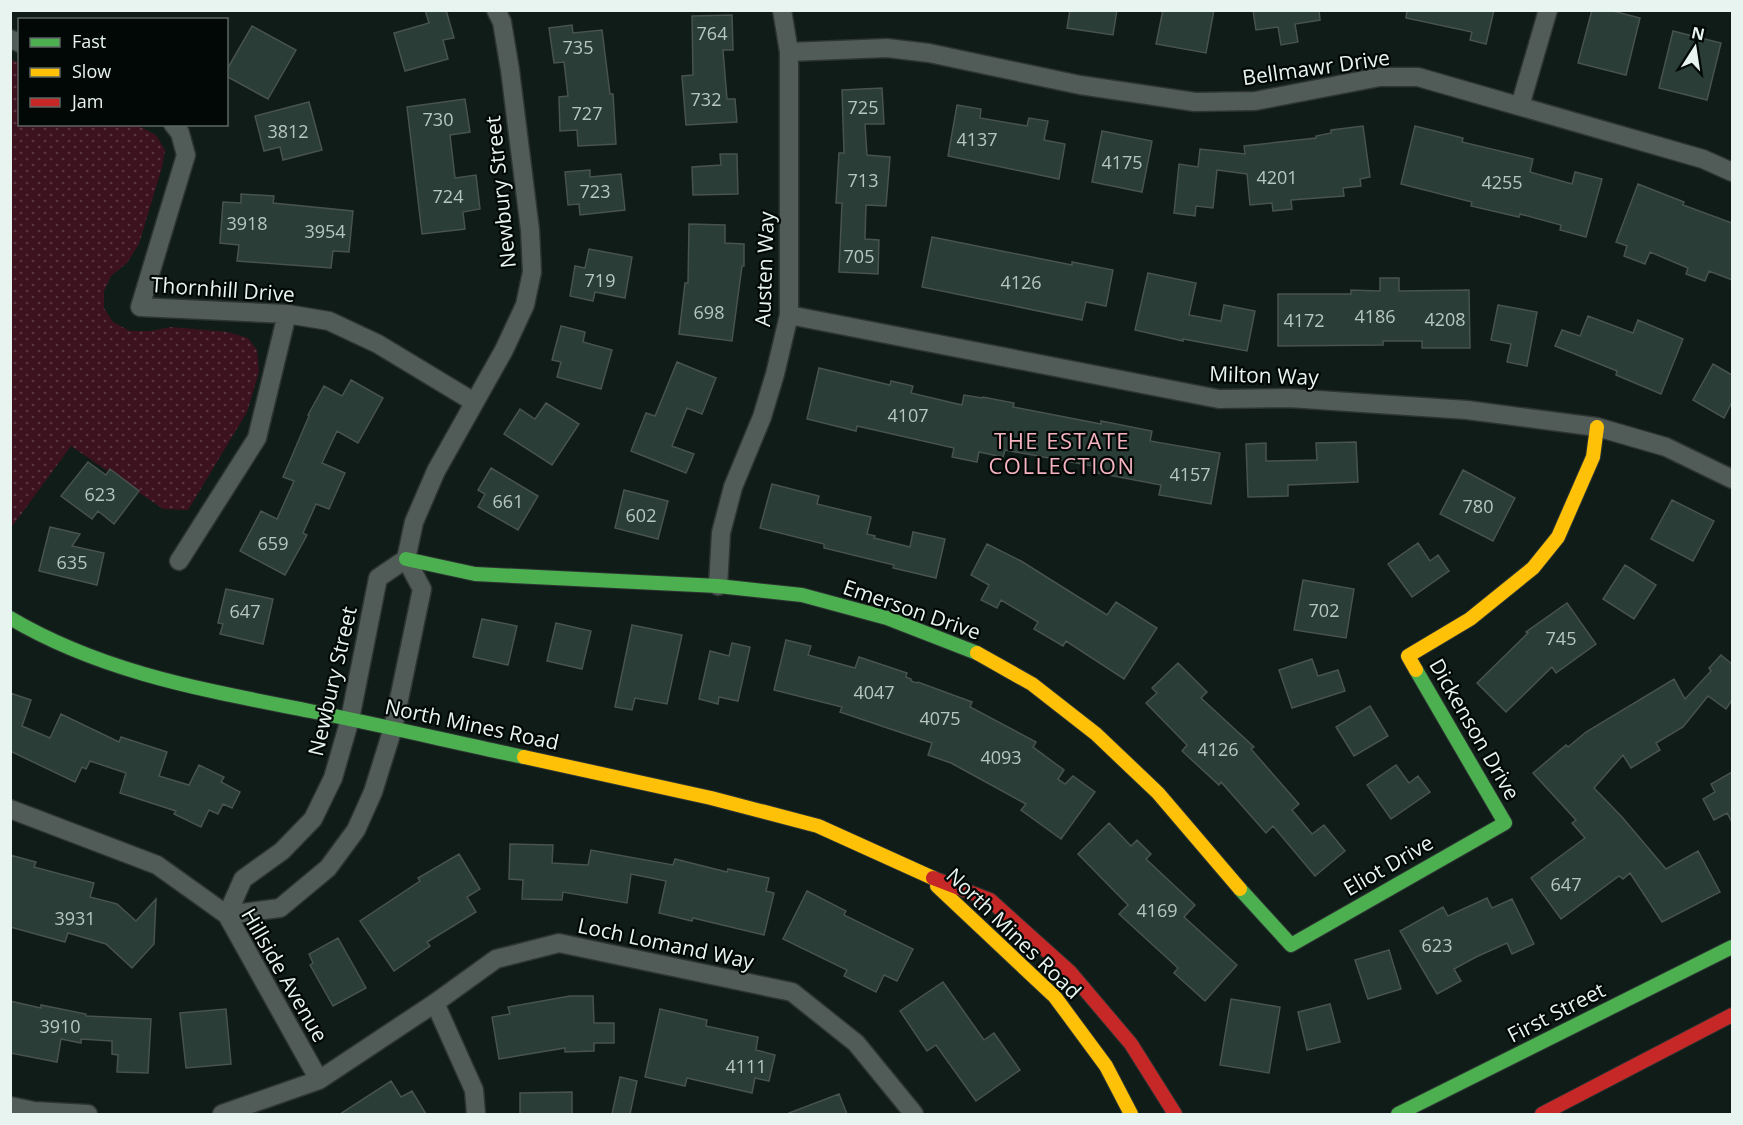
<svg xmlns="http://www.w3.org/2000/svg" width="1743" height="1125" viewBox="0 0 1743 1125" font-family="'Open Sans',sans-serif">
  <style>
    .grass { fill: url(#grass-dots) }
    .building { fill: #2a3d37; stroke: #48524e; stroke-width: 1.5 }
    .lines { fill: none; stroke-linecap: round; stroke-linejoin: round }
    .street-casing { stroke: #2d3432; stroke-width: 21 }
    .fast-casing { stroke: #2d3432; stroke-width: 16 }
    .slow-casing { stroke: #2d3432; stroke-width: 16 }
    .jam-casing { stroke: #2d3432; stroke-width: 16 }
    .street { stroke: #515b58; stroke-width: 18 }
    .fast { stroke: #4caf50; stroke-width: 14 }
    .slow { stroke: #ffc107; stroke-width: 14 }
    .jam { stroke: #c62828; stroke-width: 14 }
    .labels { text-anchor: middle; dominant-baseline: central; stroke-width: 4.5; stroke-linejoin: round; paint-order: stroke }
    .number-label { font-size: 18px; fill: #b8c6c1 }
    .street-label { font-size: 21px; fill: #e7f4ef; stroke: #020806 }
    .neighbourhood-label { font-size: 22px; letter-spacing: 1.5px; fill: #f6b3c0; stroke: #020806 }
  </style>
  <defs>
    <pattern id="grass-dots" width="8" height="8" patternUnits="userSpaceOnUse" patternTransform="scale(1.5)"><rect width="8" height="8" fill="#3c121f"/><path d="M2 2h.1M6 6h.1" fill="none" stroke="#583540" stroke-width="1.8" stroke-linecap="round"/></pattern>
  </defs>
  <rect width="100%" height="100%" fill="#101c18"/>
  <path class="grass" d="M11 59 19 63 20 124 137 125 156 135 165 150 162 167 139 244 127 263 111 276 104 291V308L113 322 130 331H151L171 327 228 332 248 338 257 350 259 372 247 412 188 510 163 509 71 446 11 528Z"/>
  <path class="building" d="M425 10H446L454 38 443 40 448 59 405 71 394 33 429 23Z
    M1070 10H1117L1113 35 1067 28Z
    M1163 10H1214L1206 53 1156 44Z
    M1253 10H1319L1320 20 1295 24 1298 42 1281 45 1278 27 1256 30Z
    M1407 10H1494L1486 44 1470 40 1472 32 1406 18Z
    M1592 10H1609L1640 18 1626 75 1578 63Z
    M732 15 733 50H723L727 99H735L737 122 686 125 682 76 693 75 692 16Z
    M572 25 573 33 602 30 610 94H613L616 144 578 146 577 130 560 131 559 97 568 96 564 62 554 63 549 28Z
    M252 26 296 50 268 99 226 76V71Z
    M1673 31 1721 43 1707 100 1659 88Z
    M882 88 884 124H865L867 155 890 157 886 206 866 205 865 239 879 240 878 274 839 272 842 203H836L839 153H844L842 90Z
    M465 99 470 132 450 135 455 178 476 175 480 209 463 212 465 229 422 234 407 107Z
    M309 102 322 150 283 160 280 147 264 151 255 116Z
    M957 105 981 109 980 118 1027 126 1029 118 1048 121 1044 140 1065 144 1059 179 948 156Z
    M1363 126 1370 177 1360 179 1361 186 1343 188 1344 196 1291 200 1292 209 1273 211 1272 203 1250 205 1247 174 1217 170 1213 208 1196 206 1195 216 1174 213 1179 164 1198 167 1200 149 1245 154 1244 146 1316 138V136L1331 133V130Z
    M1415 126 1463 138 1462 142 1533 159 1530 172 1572 184 1575 172 1602 179 1586 237 1560 230 1561 225 1520 214 1519 217 1471 206 1472 202 1401 184Z
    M1102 131 1152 141 1142 192 1092 182Z
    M720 154H737L738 194 693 195 692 167 721 165Z
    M590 170V177L621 174 625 210 580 215 579 204 568 205 565 172Z
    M1638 184 1684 202 1683 205 1732 223V280L1709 271 1705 281 1686 274 1688 268 1650 252 1645 264 1624 256 1627 246 1616 242Z
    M241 194 274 196 273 203 353 211 349 252 333 251 331 268 237 261 239 245 220 243 223 202 241 203Z
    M689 224 725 225V243L744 244V266H742L732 341 679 334 685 283H688Z
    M932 237 1072 265V262L1113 270 1106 306 1086 302 1082 320 922 287Z
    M589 249 632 257 625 298 595 292 593 301 570 296 575 266 585 268Z
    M1148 273 1196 283 1189 315 1221 321 1224 305 1255 311 1247 351 1183 339V341L1135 330Z
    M1380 278H1399V291L1469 290 1470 348H1422V341H1383V345L1278 346V294H1351V290L1380 291Z
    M1498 305 1537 312 1527 366 1507 362 1511 344 1491 340Z
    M1588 316 1633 333 1638 320 1683 339 1661 394 1616 375 1617 371 1555 346 1562 330 1580 336Z
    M561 326 585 332 583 342 612 350 601 389 557 377 561 362 552 360Z
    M677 362 716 378 702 414 687 408 672 446 694 454 686 473 631 451 646 413 655 416Z
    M1713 364 1732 375V402L1724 418 1693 400Z
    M819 368 890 385 891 381 913 386 911 393 962 405 964 395 982 398 983 397 1014 403 1013 407 1101 424V421L1152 431 1150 441 1220 453 1211 504 1159 495 1161 485 1092 472 1093 466 1005 450 1003 457 979 452 977 462 952 457 954 448 857 426 856 431 807 419Z
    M351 380 383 398 358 443 337 431 322 463 345 473 329 509 316 504 303 533 307 535 285 575 240 551 261 511 277 519 294 481 283 477 309 416 308 415 324 386 342 396Z
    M546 403 579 424 552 465 504 434 520 409 535 419Z
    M1356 442 1358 482 1288 485V496L1248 497 1246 444 1266 443V461L1317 460 1316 443Z
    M88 462 106 475 110 469 139 491 114 524 98 511 92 519 61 496Z
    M491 468 538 496 518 530 478 507 485 494 478 490Z
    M1463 470 1515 498 1493 541 1440 514Z
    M772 484 819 496 817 504 871 517 867 534 875 536 874 538 910 547 913 532 945 539 936 578 893 568 894 565 824 548V544L760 528Z
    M624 490 668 501 658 539 615 528Z
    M1672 500 1714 521 1693 561 1651 539Z
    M50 527 80 534 72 546 104 553 97 585 39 571Z
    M1418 543 1430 561 1438 555 1449 571 1412 597 1388 564Z
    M987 544 1021 561 1107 615 1116 602 1157 628 1124 679 1066 641 1063 646 1034 629 1038 622 1001 600 997 608 981 600 989 585 971 575Z
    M1625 565 1656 585 1634 619 1603 599Z
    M1303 580 1354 589 1346 638 1294 630Z
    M226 589 273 599 263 644 220 634 223 624 218 623Z
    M1567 603 1596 644 1556 673 1552 667 1506 712 1477 683 1528 633 1526 632Z
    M482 619 517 626 508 665 473 657Z
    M556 623 591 631 582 669 547 661Z
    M632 625 682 635 667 704 635 698 632 710 615 707Z
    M786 640 811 646 808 655 855 668 859 657 907 673 906 677 911 679V681L917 683 918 682 972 702 970 707 1036 742 1033 747 1064 770 1058 779 1065 784 1073 776 1095 792 1061 839 1021 810 1026 804 951 763 928 755 932 743 840 712 842 707 774 690Z
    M732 643 750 647 738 701 719 697 718 704 699 699 710 651 729 656Z
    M1721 655 1732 664V700L1726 709 1708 696 1683 727 1656 743 1660 750 1631 768 1623 755 1594 788 1622 817 1666 869 1698 851 1720 892 1662 922 1630 873 1623 879 1619 876 1561 919 1531 878 1585 838 1572 823 1576 820 1533 773 1566 745 1568 747 1586 732 1674 679 1685 699 1711 671 1709 668Z
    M1312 659 1318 676 1338 670 1345 691 1292 708 1279 670Z
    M1178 663 1207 692 1201 698 1254 747 1251 749 1299 804 1292 810 1312 834 1324 825 1345 851 1315 876 1273 826 1266 833 1221 782 1219 785 1182 751 1187 745 1146 703 1157 693 1152 688Z
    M10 693 31 700 22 726 50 738 61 714 119 742 121 737 167 752 159 776 189 785 199 765 224 777 221 782 240 792 232 808 223 804 218 814 209 810 201 827 174 814 176 811 120 793 126 773 90 761 86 769 82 767 75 782 10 751Z
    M1370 706 1388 736 1354 756 1336 727Z
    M1396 765 1409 783 1418 776 1430 792 1391 819 1367 785Z
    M1732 772V822L1727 813 1714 820 1703 799 1715 792 1711 784Z
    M1109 823 1131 846 1137 840 1151 854 1146 859 1195 905 1184 917 1237 965 1205 1001 1174 973 1178 968 1119 914 1128 905 1078 854Z
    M510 844 553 845 552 863 588 865 591 850 673 865 675 859 727 872 728 869 769 878 766 891 774 893 764 935 693 918 692 921 659 913 666 881 631 874 627 903 563 892 562 900 522 899 523 880 509 879Z
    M459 854 480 889 467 897 476 912 427 942 430 946 394 971 360 921 420 881 418 878Z
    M10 855 36 862 34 867 94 883 90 897 117 904 136 921 156 899 154 944 132 968 106 944 68 933 65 942 10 927Z
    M807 891 846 911 844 915 913 949 897 981 884 975 876 992 844 976 847 970 783 939Z
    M1487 898 1492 908 1512 899 1534 944 1512 954 1507 943 1476 957 1454 969 1461 981 1437 994 1400 931 1443 907 1448 916Z
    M338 938 366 988 333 1006 310 965 313 963 309 954Z
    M1389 950 1401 989 1368 999 1355 960Z
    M943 982 984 1040 994 1033 1020 1070 976 1101 936 1045 927 1051 900 1011Z
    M570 996H593L594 1023H614V1043H594V1051L565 1052V1048L499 1059 492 1017 510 1014 508 1007Z
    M1231 999 1280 1007 1269 1073 1220 1065Z
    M10 1001 41 1008V1005L86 1014V1016L151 1019 148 1073 117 1072 118 1055 112 1054V1041L81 1039V1043L61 1039 57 1062 10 1053Z
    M1330 1004 1340 1042 1307 1050 1298 1012Z
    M226 1009 231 1064 186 1068 180 1013Z
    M660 1009 707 1020 706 1026 758 1037 756 1050 775 1055 769 1081 755 1078 752 1093 687 1078 685 1086 645 1077Z
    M620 1077 637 1081 630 1114H612Z
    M391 1081 401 1097 412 1091 426 1114H340Z
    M572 1092V1114H520V1093Z
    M839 1094 847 1114H790L789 1113Z"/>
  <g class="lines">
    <defs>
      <path id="street" d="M10 39 20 43
        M789 52 887 48 929 53 1080 85 1195 102 1255 101 1380 77H1418L1703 159 1732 172
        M1520 106 1548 10
        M173 124 180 133 186 155 140 307 287 314 329 321 378 344 474 402
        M789 315 1219 399 1289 398 1467 410 1597 427 1666 447 1732 479
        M179 561 257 438 287 314
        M718 586 721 533 733 487 762 417 775 374 789 315V52L782 10
        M10 809 157 865 227 915 319 1080
        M227 915 243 879 282 851 313 819 333 778 350 719 378 578 406 559 414 522 436 471 504 350 525 305 532 272 530 230 510 70 502 22 496 10
        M227 915 280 908 328 868 356 830 373 792 393 728 422 589 406 559
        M435 1003 474 1090 476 1114
        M10 1106 34 1111 88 1114
        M222 1114 319 1080 435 1003 496 959 559 943 792 992 856 1043 914 1114"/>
      <path id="fast" d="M406 559 475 574 718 586 802 595 887 618 977 653
        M10 618C103 673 205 690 310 711 381 725 453 742 524 757
        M1240 889 1291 945 1505 823 1416 670
        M1398 1114 1732 947"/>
      <path id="slow" d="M977 653 1032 684 1096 734 1158 793 1240 889
        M1416 670 1408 656 1470 619 1533 568 1558 537 1593 457 1597 427
        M524 757 711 798 818 826 933 878
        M937 886 1055 997 1106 1066 1131 1114"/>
      <path id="jam" d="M933 878 990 900 1070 972 1131 1044 1175 1114
        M1542 1114 1732 1015"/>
    </defs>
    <use href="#street" class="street-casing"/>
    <use href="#fast" class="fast-casing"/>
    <use href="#slow" class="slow-casing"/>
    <use href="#jam" class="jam-casing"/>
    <use href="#street" class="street"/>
    <use href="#fast" class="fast"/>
    <use href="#slow" class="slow"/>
    <use href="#jam" class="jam"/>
  </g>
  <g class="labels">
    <g class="number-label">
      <text x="712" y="33">764</text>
      <text x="578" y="47">735</text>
      <text x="706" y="99">732</text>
      <text x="863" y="107">725</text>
      <text x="587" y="113">727</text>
      <text x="438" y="119">730</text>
      <text x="288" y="131">3812</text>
      <text x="977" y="139">4137</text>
      <text x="1122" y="162">4175</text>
      <text x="1277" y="177">4201</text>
      <text x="863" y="180">713</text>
      <text x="1502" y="182">4255</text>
      <text x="595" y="191">723</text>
      <text x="448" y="196">724</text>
      <text x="247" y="223">3918</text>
      <text x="325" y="231">3954</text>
      <text x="859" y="256">705</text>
      <text x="600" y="280">719</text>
      <text x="1021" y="282">4126</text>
      <text x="709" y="312">698</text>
      <text x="1375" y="316">4186</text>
      <text x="1445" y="319">4208</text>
      <text x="1304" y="320">4172</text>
      <text x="908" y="415">4107</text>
      <text x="1190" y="474">4157</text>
      <text x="100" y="494">623</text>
      <text x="508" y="501">661</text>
      <text x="1478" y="506">780</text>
      <text x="641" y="515">602</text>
      <text x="273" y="543">659</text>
      <text x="72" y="562">635</text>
      <text x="1324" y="610">702</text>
      <text x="245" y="611">647</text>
      <text x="1561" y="638">745</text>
      <text x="874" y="692">4047</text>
      <text x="940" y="718">4075</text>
      <text x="1218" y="749">4126</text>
      <text x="1001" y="757">4093</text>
      <text x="1566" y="884">647</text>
      <text x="1157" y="910">4169</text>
      <text x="75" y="918">3931</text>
      <text x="1437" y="945">623</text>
      <text x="60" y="1026">3910</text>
      <text x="746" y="1066">4111</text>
    </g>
    <g class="street-label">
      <text transform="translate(1316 67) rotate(-8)">Bellmawr Drive</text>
      <text transform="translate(500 192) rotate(-96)">Newbury Street</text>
      <text transform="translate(764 269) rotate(-88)">Austen Way</text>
      <text transform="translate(223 289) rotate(4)">Thornhill Drive</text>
      <text transform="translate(1264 375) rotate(2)">Milton Way</text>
      <text transform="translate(912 609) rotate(19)">Emerson Drive</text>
      <text transform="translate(332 681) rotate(-77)">Newbury Street</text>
      <text transform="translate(472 724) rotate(12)">North Mines Road</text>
      <text transform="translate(1475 729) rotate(60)">Dickenson Drive</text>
      <text transform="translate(1388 865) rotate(-30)">Eliot Drive</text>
      <text transform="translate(1014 933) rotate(44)">North Mines Road</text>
      <text transform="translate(666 943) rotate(12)">Loch Lomand Way</text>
      <text transform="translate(285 975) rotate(60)">Hillside Avenue</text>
      <text transform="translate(1556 1012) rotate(-27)">First Street</text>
    </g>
    <g class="neighbourhood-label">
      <text x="1062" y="440">THE ESTATE<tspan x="1062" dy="25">COLLECTION</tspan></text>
    </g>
  </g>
  <rect width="1743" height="1125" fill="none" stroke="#e7f4ef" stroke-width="24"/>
  <rect x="18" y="18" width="210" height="108" fill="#020806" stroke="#5e6663" stroke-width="1.5"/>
  <rect x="30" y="38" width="30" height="9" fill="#4caf50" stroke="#5e6663" stroke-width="1.5"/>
  <text x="72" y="48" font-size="18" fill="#e7f4ef">Fast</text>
  <rect x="30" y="68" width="30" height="9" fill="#ffc107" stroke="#5e6663" stroke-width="1.5"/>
  <text x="72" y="78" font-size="18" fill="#e7f4ef">Slow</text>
  <rect x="30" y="98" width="30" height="9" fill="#c62828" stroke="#5e6663" stroke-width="1.5"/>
  <text x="72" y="108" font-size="18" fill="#e7f4ef">Jam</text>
  <g transform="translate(1695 48) rotate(12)" stroke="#020806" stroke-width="4.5" paint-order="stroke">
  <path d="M0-4.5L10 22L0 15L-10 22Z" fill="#e7f4ef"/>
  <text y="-9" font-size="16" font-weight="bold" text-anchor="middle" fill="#e7f4ef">N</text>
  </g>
</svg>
